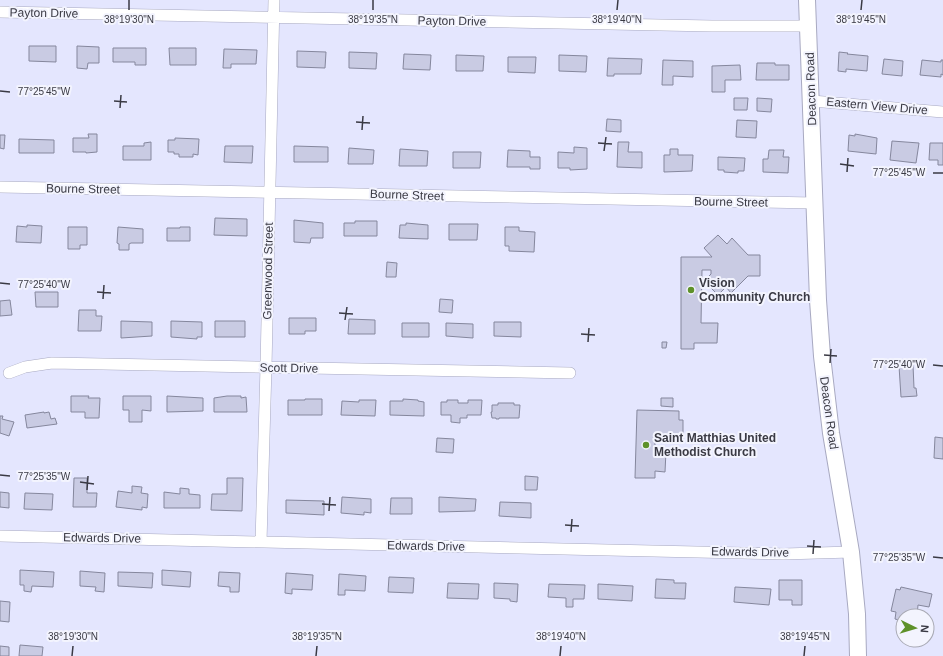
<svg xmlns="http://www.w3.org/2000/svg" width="943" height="656" viewBox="0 0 943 656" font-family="Helvetica,sans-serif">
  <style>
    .building { fill: #c9cbe3; stroke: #85879d }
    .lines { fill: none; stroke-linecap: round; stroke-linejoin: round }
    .minor-casing { stroke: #a8a9c1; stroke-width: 12 }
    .secondary-casing { stroke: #a8a9c1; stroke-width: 18 }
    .minor { stroke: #fff; stroke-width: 11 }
    .secondary { stroke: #fff; stroke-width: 16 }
    .ticks { fill: none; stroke: #3a3a44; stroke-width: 1.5 }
    .poi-dot { fill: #5e9129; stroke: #f3f4fe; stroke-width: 1.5 }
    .labels { text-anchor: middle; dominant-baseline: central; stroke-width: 4; stroke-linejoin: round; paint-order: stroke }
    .street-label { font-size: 12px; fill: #3a3a44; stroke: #f3f4fe }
    .poi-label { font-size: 12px; font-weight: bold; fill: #3a3a44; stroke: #f3f4fe; text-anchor: start }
    .ticks-label { font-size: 10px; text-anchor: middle; fill: #3a3a44; stroke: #f3f4fe; stroke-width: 4; stroke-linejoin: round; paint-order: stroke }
  </style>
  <rect width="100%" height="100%" fill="#e4e6fe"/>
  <path class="building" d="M29 46H56V62L29 61Z
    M77 46 99 47V63H88L87 69 77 68Z
    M113 48H146V65H135V62H113Z
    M169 48H196V65H170Z
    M224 49 257 50 256 64H231V68H223Z
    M297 51 326 52 325 68 297 67Z
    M349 52 377 53 376 69 349 68Z
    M839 52 848 53 847 54 868 56 867 71 846 69V72L838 71Z
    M404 54 431 55 430 70 403 69Z
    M456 55 484 56 483 71H456Z
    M559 55 587 56 586 72 559 71Z
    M508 57H536L535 73 508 72Z
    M608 58 642 59 641 74H614V76H607Z
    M884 59 903 61 902 76 882 74Z
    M663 60 693 61V77L673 76V85H662Z
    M922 60 941 62V60H943V75L941 74V77L920 75Z
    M757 63H775V65H789V80H756Z
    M740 65 741 80H725V92H712V66Z
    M734 98H748L747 110H734Z
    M757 98 772 99 771 112 757 111Z
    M607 119 621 120V132L606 131Z
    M737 120 757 121 756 138 736 137Z
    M88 134H97V152L86 153V152H73V138H89Z
    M855 134 877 138 876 154 848 151 849 135 855 136Z
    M0 135H5L4 149 0 148Z
    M175 138 199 139 198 155 193 154V157H179V154H174V152H168V140H175Z
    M19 139 54 140V153H19Z
    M892 141 919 143 916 163 890 160Z
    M151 142V160H123V146H144V143Z
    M618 142H629L628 152H642V168L617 167Z
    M930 143H943V165H938V160H929Z
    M225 146H253L252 163 224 162Z
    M294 146 328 147V162H294Z
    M574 147 587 148V169L570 170V168H558V152L574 153Z
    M349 148 374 150 373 164H348Z
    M400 149 428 151 427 166H399Z
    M670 149H678V155H693L692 171 664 172V155H670Z
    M508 150 530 151V157H540V169H530V167H507Z
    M769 150H784L783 157H789L788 173 763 172V159H768Z
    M453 152H481L480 168H453Z
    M718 157 745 158 744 171H738V173L724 172V170H718Z
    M215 218 247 219V236L214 235Z
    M294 220 323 223V238H311L310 243 294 242Z
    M355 221H377V236H344V223H355Z
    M406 223 428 225V239L399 238 400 225H406Z
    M449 224H478L477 240H449Z
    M27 225 42 226 41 243 16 242 17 226 27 227Z
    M68 227H87V245H80V249H68Z
    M118 227 143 229V243H131L129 244V250H119V244L117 243Z
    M180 227H190V241H167V228H180Z
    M505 227H519V231L535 232 534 252 509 251V246H505Z
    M718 235 727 244 732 238 748 255H760V276H748L731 293 726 287 718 295 704 281 711 274V270H702L701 323H718L717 343H694V349H681V257H712L704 248Z
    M387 262 397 263 396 277H386Z
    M35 292H58V307H36Z
    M440 299 453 300 452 313 439 312Z
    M10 300 12 315 0 316V301Z
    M79 310H96V316H102L101 331H78Z
    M289 318H316V331H305V334H289Z
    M349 319 375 320V334H348Z
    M121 321 152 322V336L121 338Z
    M171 321 202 322V337H197V339L171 337Z
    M215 321H245V337H215Z
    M494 322H521V337L494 336Z
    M402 323H429V337H402Z
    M446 323 473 324V338L446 336Z
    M662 342H667L666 348H662Z
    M913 365 914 388H916L917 396 901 397 899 366Z
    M71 396H89L88 398H100L99 418H85V412H71Z
    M123 396H151V411L142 410V422H129V410H123Z
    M167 396 203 398V411L167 412Z
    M227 396H241V398L246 397 247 412H214V398Z
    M661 398H673V407L661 406Z
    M305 399H322V415H288V400H305Z
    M403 399 418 400V401L424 402V416L390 415V401H403Z
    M359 400H376L375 416 341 415 342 401 359 402Z
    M447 400H458V403H468V400H482L481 415H467V418H460V423L451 422V415H441V402H447Z
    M498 403H514V405H520L519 418H499V419H496V418H492L491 412H492V405H498Z
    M637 410 679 411V420H683V439L655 438V451H666L665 472 655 471V478H635Z
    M44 412V413L49 412 51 419 55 418 57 424 27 428 25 415Z
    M0 416H3L2 419 14 422 9 436 0 433Z
    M935 437 943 438V459L934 458Z
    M437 438 454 439 453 453 436 452Z
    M525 476 538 477 537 490H525Z
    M74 478H87V493H97L96 507H73Z
    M227 478H243L242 511 211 510 212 494H227Z
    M132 486 142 487 141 493 148 494 147 508 142 507V510L116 507 118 491 132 493Z
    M180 488 189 489V494L200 495V508H164V492L180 494Z
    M0 492 9 493V508L0 507Z
    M25 493 53 494 52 510 24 509Z
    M342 497 371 499V513L364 512V515L341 513Z
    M439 497 476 499 475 511 439 512Z
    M391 498H412V514H390Z
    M286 500 324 501V515L286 513Z
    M500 502 531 503V518L499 516Z
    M20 570 54 572 53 587 32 586 31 592 24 591V585H20Z
    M162 570 191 572 190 587 162 585Z
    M80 571 105 573 104 592 95 591 96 587 80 586Z
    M118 572 153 573 152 588 118 586Z
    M219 572 240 573 239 592H230V587L218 586Z
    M286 573 313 575 312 590 292 589V594L285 593Z
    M339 574 366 576 365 591 345 590V595H338Z
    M389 577 414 578 413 593 388 592Z
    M656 579 674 580V583H686L685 599 655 598Z
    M779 580H802V605H792V600H779Z
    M448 583 479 584 478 599 447 598Z
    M494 583 518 584 517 602 510 601V599L494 598Z
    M549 584 585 585 584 599H573V607H566V598L548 597Z
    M598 584 633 586 632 601 598 599Z
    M735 587 771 589 769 605 734 602Z
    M901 587 932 594 929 607 918 605 917 616H903V621L895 619 896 612 891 611 896 589 900 590Z
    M0 601 10 602 9 622 0 621Z
    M20 645 43 647 42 656H19Z
    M0 646 9 647V656H0Z"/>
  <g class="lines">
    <defs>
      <path id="minor" d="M0 12 712 26H809
        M812 101 943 112
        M0 187 814 203
        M9 373 25 367 52 363 570 373
        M0 536 784 554 851 552
        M261 542 266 367 274 0"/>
      <path id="secondary" d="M807 0 818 300 822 356 831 433 851 552 857 614 858 656"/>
    </defs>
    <use href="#minor" class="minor-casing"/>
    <use href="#secondary" class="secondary-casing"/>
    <use href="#minor" class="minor"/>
    <use href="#secondary" class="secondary"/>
  </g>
  <path class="ticks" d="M129 10V0M373 10V0M617 10 618 0M861 10 862 0M0 91 10 92M114 101 127 102M120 108 121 95M356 122 370 123M362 130 363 116M598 143 612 144M604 151 606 137M840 164 854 166M847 172 848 158M933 173H943M0 283 10 284M97 292 111 293M103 299 104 285M339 313 353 314M345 320 347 307M581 334 595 335M588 342 589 328M824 355 837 356M830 363 831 349M933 365 943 366M0 475 10 476M80 482 94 484M87 490 88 476M322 504 336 505M329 511 330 497M565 525 579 526M571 532 572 519M807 546 821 547M813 554 814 540M933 557 943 558M72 656 73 646M316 656 317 646M560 656 561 646M804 656 805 646"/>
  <g class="poi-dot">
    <circle cx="691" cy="290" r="4"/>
    <circle cx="646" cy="445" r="4"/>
  </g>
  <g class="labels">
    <g class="street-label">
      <text transform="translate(44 13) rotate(1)">Payton Drive</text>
      <text transform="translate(452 21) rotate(1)">Payton Drive</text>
      <text transform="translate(811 89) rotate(-92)">Deacon Road</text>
      <text transform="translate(877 106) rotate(5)">Eastern View Drive</text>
      <text transform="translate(83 189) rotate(1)">Bourne Street</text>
      <text transform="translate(407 195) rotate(2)">Bourne Street</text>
      <text transform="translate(731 202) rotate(1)">Bourne Street</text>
      <text transform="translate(268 271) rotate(-89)">Greenwood Street</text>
      <text transform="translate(289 368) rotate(1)">Scott Drive</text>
      <text transform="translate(829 413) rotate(82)">Deacon Road</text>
      <text transform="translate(102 538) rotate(1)">Edwards Drive</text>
      <text transform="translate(426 546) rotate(1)">Edwards Drive</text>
      <text transform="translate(750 552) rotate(1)">Edwards Drive</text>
    </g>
    <g class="poi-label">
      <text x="699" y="283">Vision<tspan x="699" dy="14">Community Church</tspan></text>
      <text x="654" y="438">Saint Matthias United<tspan x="654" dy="14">Methodist Church</tspan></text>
    </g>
  </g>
  <g class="ticks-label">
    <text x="129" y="23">38°19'30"N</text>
    <text x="373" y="23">38°19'35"N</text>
    <text x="617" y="23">38°19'40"N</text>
    <text x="861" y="23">38°19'45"N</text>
    <text x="44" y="95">77°25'45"W</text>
    <text x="899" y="176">77°25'45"W</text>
    <text x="44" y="288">77°25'40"W</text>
    <text x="899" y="368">77°25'40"W</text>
    <text x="44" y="480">77°25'35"W</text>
    <text x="899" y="561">77°25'35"W</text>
    <text x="73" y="640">38°19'30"N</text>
    <text x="317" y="640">38°19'35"N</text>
    <text x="561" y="640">38°19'40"N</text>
    <text x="805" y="640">38°19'45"N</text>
  </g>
  <g transform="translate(915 628) rotate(95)"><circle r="19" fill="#f3f4fe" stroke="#a9aab4"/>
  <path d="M0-3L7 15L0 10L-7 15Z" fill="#5e9129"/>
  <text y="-6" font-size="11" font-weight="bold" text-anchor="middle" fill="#3a3a44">N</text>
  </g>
</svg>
